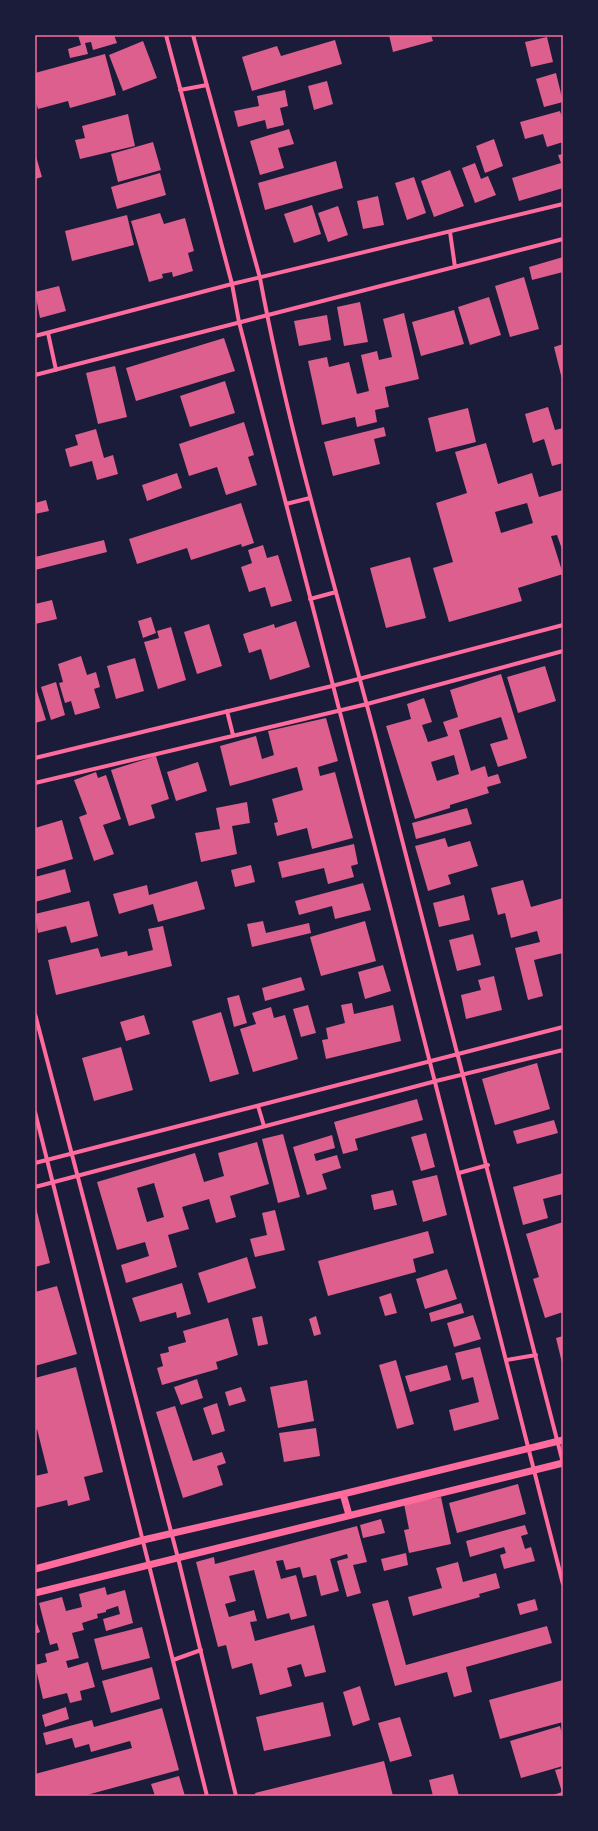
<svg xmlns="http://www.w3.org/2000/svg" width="598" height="1831" viewBox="0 0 598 1831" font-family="'Source Serif 4',serif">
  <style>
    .building { fill: #dd5f8e; fill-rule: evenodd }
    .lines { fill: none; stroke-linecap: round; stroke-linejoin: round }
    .minor { stroke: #ff6b9d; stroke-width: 4 }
    .tertiary { stroke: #ff6b9d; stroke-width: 7 }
    .neatline { fill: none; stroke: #ff6b9d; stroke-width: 1.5 }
  </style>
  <rect width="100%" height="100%" fill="#1b1b3a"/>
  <path class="building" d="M78 35H114L117 43 93 50 91 42 85 43 88 54 70 58 68 49 81 45Z
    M389 35H431L433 41 393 52Z
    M547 37 553 62 531 67 525 42Z
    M335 40 342 64 252 91 242 57 277 46 281 56Z
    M143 41 157 78 123 91 109 55Z
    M105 54 116 95 70 108 68 101 38 109 35 99V73Z
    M556 73 563 102 544 107 536 79Z
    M327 81 333 104 314 110 308 86Z
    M285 90 288 106 280 108 284 125 267 129 265 120 238 127 234 111 259 106 257 96Z
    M560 111 563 120V142L547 147 543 134 525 139 520 122Z
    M128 114 135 146 80 159 75 140 85 138 82 126Z
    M289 129 294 144 278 148 284 168 260 175 250 141Z
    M494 139 503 166 485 173 476 146Z
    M153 142 161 170 118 182 111 154Z
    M35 153 42 177 35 179Z
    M563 154V188L519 201 512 178 561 163 558 155Z
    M336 161 343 188 265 210 258 183Z
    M475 163 481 179 488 176 496 195 475 203 462 168Z
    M450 170 464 206 434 217 421 181Z
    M160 173 166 195 117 209 111 187Z
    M414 177 426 213 407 220 395 183Z
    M378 196 384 225 363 229 357 201Z
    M312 205 321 234 294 243 284 214Z
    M338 206 348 235 328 242 318 213Z
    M160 213 164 224 185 218 194 251 188 253 193 271 173 277 172 272 162 274 163 278 149 282 131 221Z
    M127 215 134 245 72 261 65 231Z
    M563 257V272L532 280 529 267Z
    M524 277 539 329 510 337 495 286Z
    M59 286 66 311 40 318 35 292Z
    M489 297 501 335 470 345 458 307Z
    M360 302 368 342 344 346 337 307Z
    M454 310 464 344 421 356 412 322Z
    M404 313 419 379 385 387 389 407 375 410 377 422 357 427 355 417 322 425 308 361 327 357 329 367 349 362 357 394 369 391 361 355 377 351 379 360 392 357 383 319Z
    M327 315 331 340 299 346 294 321Z
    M224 338 235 371 136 401 126 368Z
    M563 344V379H562L554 347Z
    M115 366 127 417 98 424 86 373Z
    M225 381 235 413 190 427 180 396Z
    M548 407 555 430 563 428V463L552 466 544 439 533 443 525 414Z
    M468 408 476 442 436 452 428 418Z
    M244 422 254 455 248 457 257 485 226 495 217 467 189 476 179 444Z
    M384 427 386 436 374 439 380 464 333 476 324 442Z
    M96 429 104 458 113 455 118 474 97 480 92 461 70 467 65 449 78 445 75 435Z
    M486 443 498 484 532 473 539 497 563 490V552L557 535 551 536 563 574 518 588 522 601 449 622 433 568 453 562 436 503 467 493 455 452ZM527 503 533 523 501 533 495 512Z
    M177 473 182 488 147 501 142 485Z
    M46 500 49 511 35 514V503Z
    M241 503 254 543 242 547 241 544 191 560 187 548 137 564 129 539Z
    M104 540 107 552 35 570V557Z
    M263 545 267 558 278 555 292 601 271 607 265 587 249 592 241 567 252 563 248 550Z
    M410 557 426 618 386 628 370 568Z
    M52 600 57 619 35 624V604Z
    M151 617 156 633 143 638 138 621Z
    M296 621 310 667 270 680 261 649 249 653 243 634 274 624 275 628Z
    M209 624 222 666 197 674 184 632Z
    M171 627 186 680 158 689 144 642 159 638 157 631Z
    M81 656 87 675 96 672 100 687 94 689 100 708 75 715 71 701 65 703 59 683 63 682 58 664Z
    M135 658 144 691 116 699 107 666Z
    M545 666 556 701 518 713 507 677Z
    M501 674 527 758 498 767 490 744 508 739 501 717 459 730 471 771 485 766 488 777 498 774 501 783 487 787 489 793 450 805V808L415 819 386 726 411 719 407 704 424 698 432 722 422 725 428 742 448 736 443 722 458 717 450 690ZM454 755 459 774 437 781 431 762Z
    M56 682 65 715 51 720 41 687Z
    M35 685 46 720 35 723Z
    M326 718 338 761 318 767 320 776 335 772 353 838 312 849 307 828 277 836 274 823 278 822 272 799 303 790 297 767 230 786 220 746 256 736 262 759 274 755 268 731Z
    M156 756 169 799 151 805 155 818 129 826 111 770Z
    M198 762 207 791 176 801 167 772Z
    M96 772 98 778 106 775 121 819 103 825 114 854 94 861 79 817 87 814 74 780Z
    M247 802 250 823 232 826 237 854 201 862 195 833 220 829 216 808Z
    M467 808 472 824 416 839 412 823Z
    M62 820 73 859 35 870V828Z
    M445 838 448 847 470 841 478 866 448 875 451 884 428 891 415 846Z
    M354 844 358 864 351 866 354 877 328 884 324 868 282 878 278 862Z
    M251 865 255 882 235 887 231 870Z
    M65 869 71 892 35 902V877Z
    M523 880 531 907 563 898V953L534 960 543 996 528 1000 515 948 540 942 537 931 511 938 505 913 498 915 491 888Z
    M197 881 205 909 158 922 153 904 119 914 113 894 147 885 149 895Z
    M363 883 371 910 335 919 332 906 299 915 295 901Z
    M464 895 470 920 439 927 433 903Z
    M89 901 98 936 71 943 66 926 38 933 35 914Z
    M263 921 266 933 309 923 311 933 252 947 247 924Z
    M365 921 376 961 321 976 310 937Z
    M163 926 172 966 56 995 48 960 98 948 101 957 127 951 128 956 153 950 148 929Z
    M473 934 481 965 457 971 449 940Z
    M383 965 391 991 365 999 358 972Z
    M494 976 502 1010 466 1019 461 995 481 990 478 980Z
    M301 977 305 990 265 1001 262 988Z
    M239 995 247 1023 234 1027 227 998Z
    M352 1003 354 1014 393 1005 401 1041 326 1059 322 1040 328 1039 326 1028 345 1023 341 1005Z
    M308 1005 316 1033 301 1037 293 1009Z
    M271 1007 274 1018 285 1015 298 1059 253 1072 240 1029 256 1024 252 1013Z
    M221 1012 239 1074 210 1082 192 1021Z
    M144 1015 150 1034 126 1041 120 1022Z
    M121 1047 133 1090 94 1101 82 1058Z
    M537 1063 550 1109 495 1125 482 1079Z
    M417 1099 423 1120 355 1139 358 1150 343 1154 334 1122Z
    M554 1120 558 1133 517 1144 513 1131Z
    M426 1133 435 1167 421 1171 411 1137Z
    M283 1134 300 1197 278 1203 262 1139Z
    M332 1135 335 1148 314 1154 316 1161 337 1155 341 1168 322 1174 327 1189 307 1195 293 1147Z
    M257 1142 269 1184 230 1196 236 1217 216 1223 209 1199 182 1207 189 1229 168 1235 177 1267 126 1283 121 1265 149 1256 145 1242 117 1250 97 1182 195 1153 204 1182 224 1176 218 1153ZM154 1183 164 1217 147 1222 137 1188Z
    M563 1173V1194L543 1199 548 1218 523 1225 513 1187Z
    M437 1175 447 1215 423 1222 412 1181Z
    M393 1190 397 1205 374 1210 371 1195Z
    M35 1204 50 1263 35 1267Z
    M275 1210 285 1250 255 1257 250 1239 267 1235 262 1213Z
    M563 1222V1312L545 1318 533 1279 539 1277 526 1234Z
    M428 1231 434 1253 413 1259 416 1272 328 1296 318 1261Z
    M247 1257 256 1288 208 1303 198 1273Z
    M447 1269 457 1299 425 1309 416 1279Z
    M182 1283 191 1314 177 1318 176 1312 140 1322 132 1298Z
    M57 1286 77 1354 35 1366V1292Z
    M391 1293 397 1313 385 1316 379 1297Z
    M461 1303 464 1313 431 1322 429 1313Z
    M473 1315 481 1339 454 1347 447 1323Z
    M262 1316 268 1344 258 1346 252 1318Z
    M316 1316 321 1334 314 1336 309 1319Z
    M228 1318 238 1355 216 1362 218 1369 162 1385 157 1368 163 1366 160 1354 169 1352 168 1347 186 1342 183 1331Z
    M563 1336V1363H562L556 1338Z
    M480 1347 499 1419 454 1431 449 1410 479 1402 473 1377 462 1380 455 1353Z
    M396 1360 414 1424 397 1429 379 1365Z
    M447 1365 451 1380 410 1392 405 1376Z
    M76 1367 103 1472 84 1477 90 1500 68 1506 67 1500 35 1508V1476L48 1473 37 1429H35V1378Z
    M197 1379 203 1398 181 1405 174 1387Z
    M307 1380 314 1421 278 1428 270 1387Z
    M241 1387 246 1401 229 1406 225 1392Z
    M217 1403 225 1431 212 1435 203 1408Z
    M175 1406 193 1461 222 1452 226 1463 217 1466 223 1485 183 1498 156 1412Z
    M316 1428 320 1456 284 1462 279 1433Z
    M518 1484 526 1514 457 1533 449 1503Z
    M441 1497 451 1544 409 1553 404 1530 409 1529 404 1504Z
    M381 1519 385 1533 363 1538 360 1525Z
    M525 1525 528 1534 521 1536 525 1549 531 1547 535 1561 504 1569 500 1555 506 1553 504 1547 470 1557 466 1541Z
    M357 1526 367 1562 353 1565 361 1593 347 1597 337 1561 348 1558 347 1554 330 1559 339 1591 321 1596 316 1575 303 1578 300 1567 286 1570 283 1560 276 1561 281 1579 296 1575 307 1616 291 1620 289 1613 267 1619 254 1570 229 1576 236 1601 225 1604 229 1617 254 1610 257 1621 250 1622 255 1641 314 1625 326 1672 305 1677 301 1664 287 1668 292 1686 260 1695 252 1663 232 1669 226 1645 218 1647 196 1562 214 1557 215 1564Z
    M406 1553 408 1565 384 1571 381 1559Z
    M458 1562 463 1582 496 1573 500 1588 479 1594 480 1597 413 1616 408 1597 442 1588 436 1568Z
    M105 1587 107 1595 125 1590 133 1623 106 1631 103 1619 120 1614 118 1606 106 1610V1612L97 1614 98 1618 82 1623 84 1630 72 1633 79 1658 66 1661 68 1668 88 1662 95 1687 80 1691 82 1700 70 1703 67 1693 43 1699 35 1665 47 1662 45 1654 59 1650 57 1643 50 1645 39 1603 62 1597 66 1611 82 1607 79 1594Z
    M535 1599 538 1610 520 1615 517 1604Z
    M388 1600 406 1665 547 1626 552 1643 466 1667 472 1692 454 1697 447 1672 395 1686 372 1604Z
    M35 1618 40 1632 35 1634Z
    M142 1627 150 1658 102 1670 94 1639Z
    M152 1667 160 1699 111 1713 102 1681Z
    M563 1680V1722L500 1739 489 1700Z
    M360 1686 370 1720 353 1726 343 1692Z
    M323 1702 331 1736 264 1751 256 1717Z
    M66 1707 69 1719 45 1727 42 1715Z
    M162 1708 179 1770 83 1796H35V1774L132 1748 130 1741 91 1752 89 1744 75 1748 72 1738 46 1745 43 1733 92 1720 94 1727Z
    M400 1717 412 1756 390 1762 378 1723Z
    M560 1726 563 1738V1766L521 1778 510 1741Z
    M384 1761 393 1796H256L255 1793Z
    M563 1768V1796H550L562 1792 555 1770Z
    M453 1774 459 1796H433L429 1780Z
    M179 1776 185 1796H155L151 1784Z"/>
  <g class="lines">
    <path class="minor" d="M166 35 232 284 239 322C347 743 458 1162 563 1584
      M193 35 260 278C289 435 336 588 377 743 441 982 503 1222 563 1463
      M180 90 207 85
      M450 232 455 267
      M48 333 56 370
      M35 336 232 284 563 204
      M35 375 563 239
      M286 504 310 498
      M310 599 336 592
      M227 711 233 735
      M35 758 332 686 563 625
      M35 783 367 704 563 651
      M35 1014 178 1558 236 1796
      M258 1106 264 1126
      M35 1112 207 1796
      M35 1163 563 1027
      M459 1173 488 1165
      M35 1187 436 1081 563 1050
      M507 1360 536 1355
      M173 1660 201 1650"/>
    <path class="tertiary" d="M343 1494 349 1515
      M35 1569 143 1540 343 1494 563 1440
      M35 1593 563 1463"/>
  </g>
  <rect width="598" height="1831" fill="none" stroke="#1b1b3a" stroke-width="72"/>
  <rect x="36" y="36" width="526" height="1759" class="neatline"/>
</svg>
